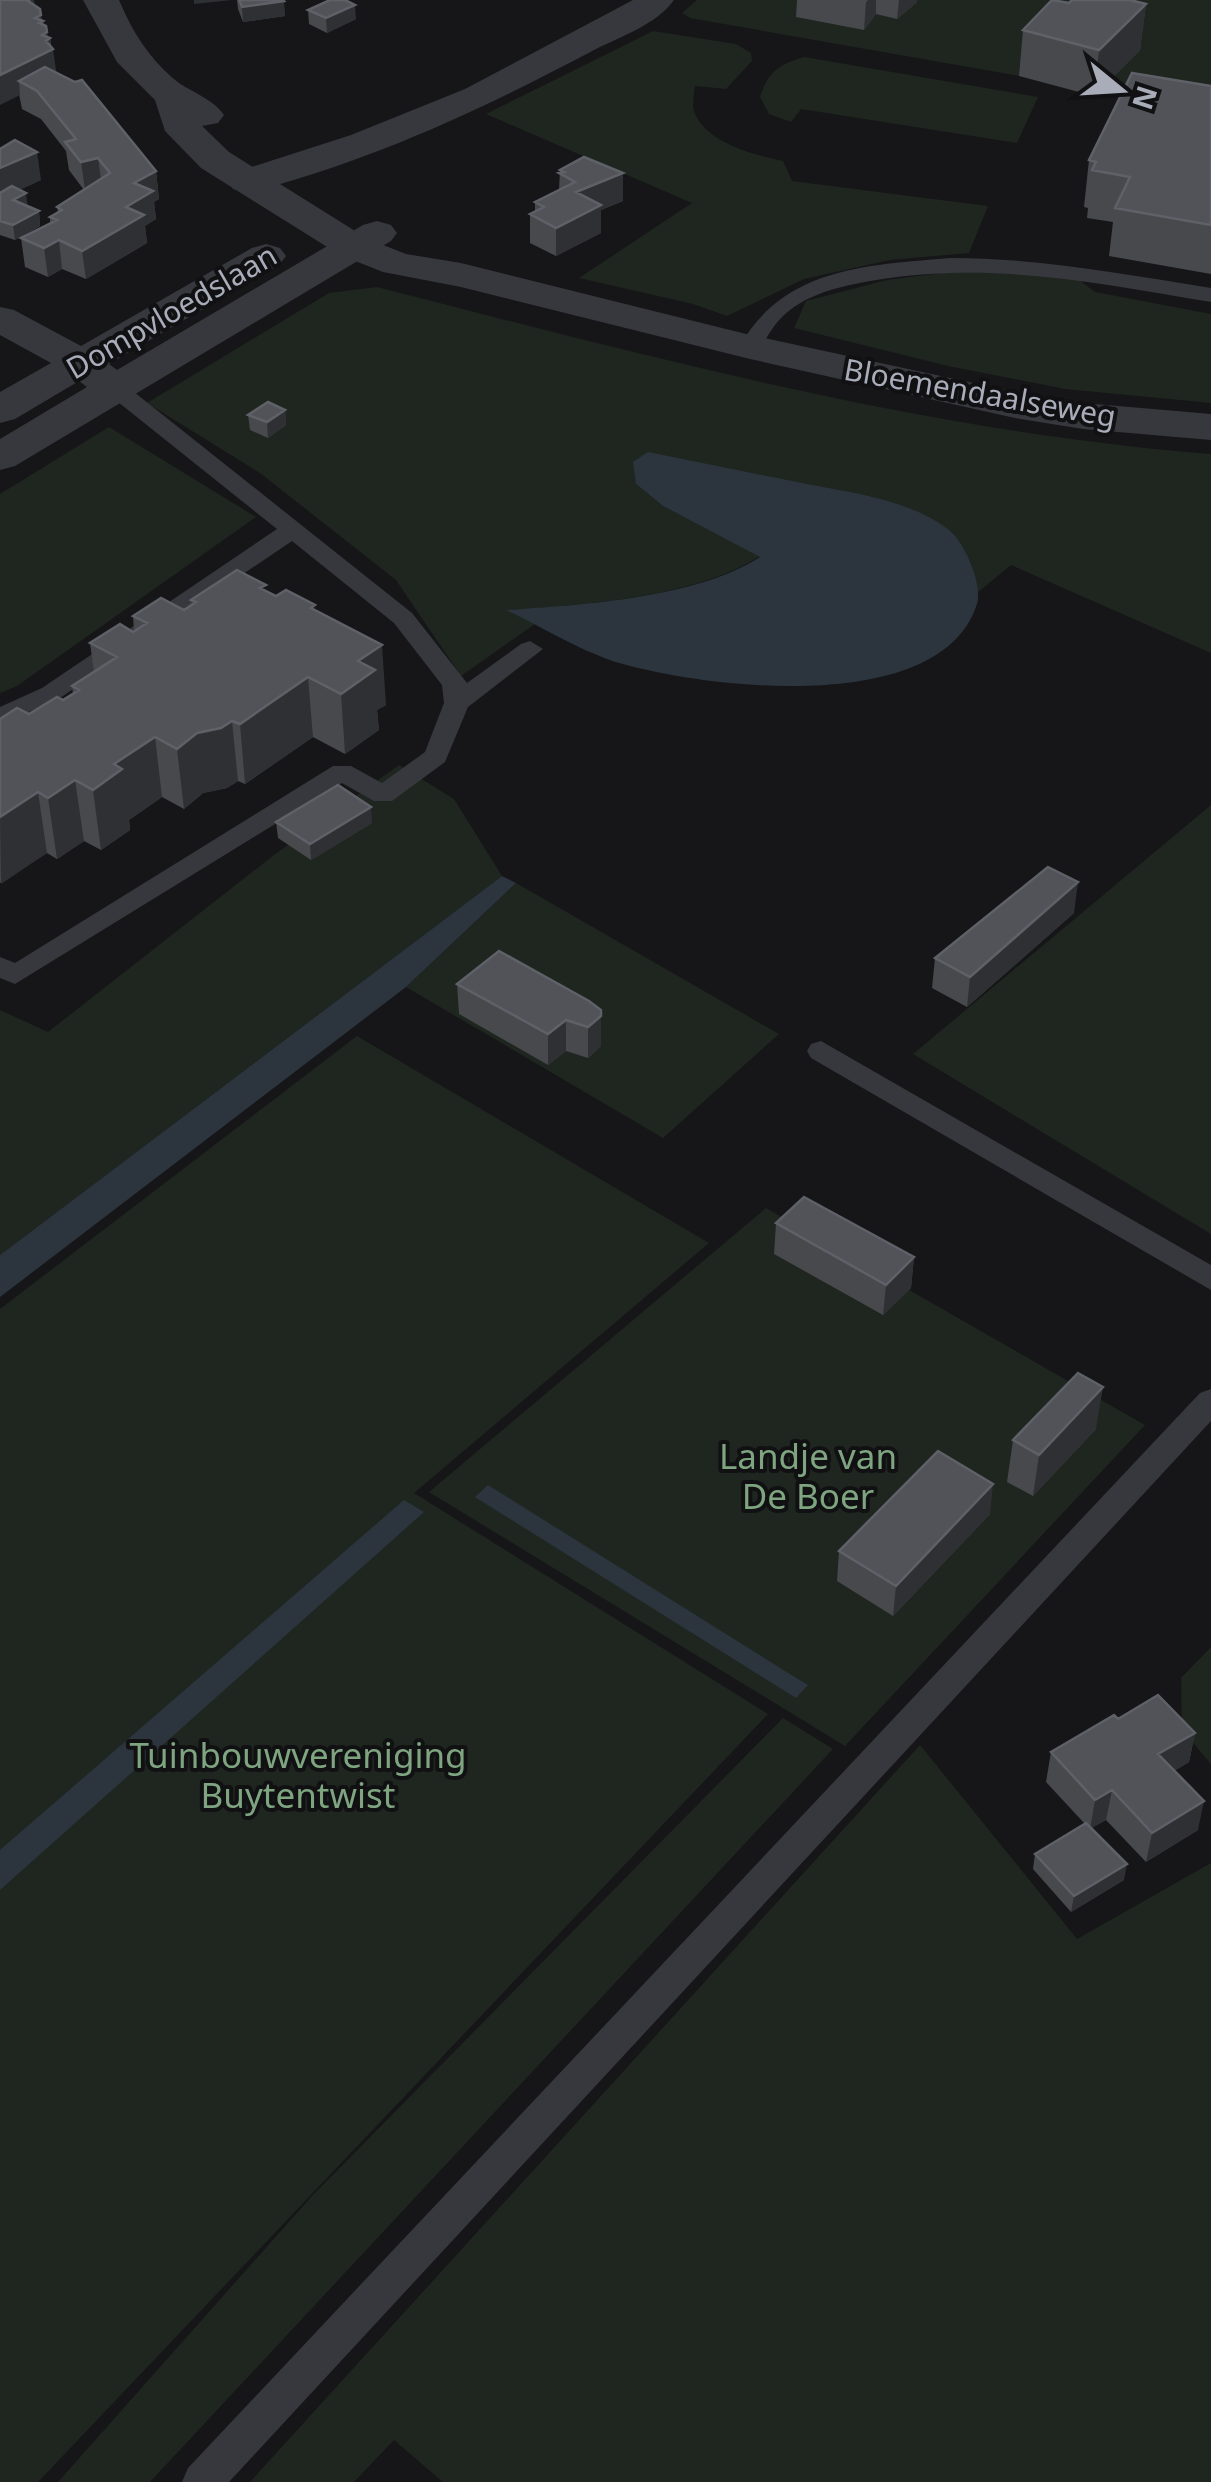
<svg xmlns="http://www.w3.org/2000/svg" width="1211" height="2482" viewBox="0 0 1211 2482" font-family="'Noto Sans',sans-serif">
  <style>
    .green { fill: #1e261f }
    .water { fill: #2c353d }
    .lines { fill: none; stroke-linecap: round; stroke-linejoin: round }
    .service { fill: #37383d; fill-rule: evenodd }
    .minor { fill: #37383d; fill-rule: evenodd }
    .tertiary { fill: #37383d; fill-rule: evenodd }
    .wall { fill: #47494d }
    .shaded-wall { fill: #2f3033 }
    .building { fill: #525359; stroke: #5f6168; stroke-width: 2.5 }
    .labels { text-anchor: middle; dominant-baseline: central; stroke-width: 8; stroke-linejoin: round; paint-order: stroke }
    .far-street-label { font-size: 30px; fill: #a8adb9; stroke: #111113 }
    .park-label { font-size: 35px; fill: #7ea480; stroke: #111113 }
  </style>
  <rect width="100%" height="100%" fill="#161618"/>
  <path class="green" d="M697 0H1211V103L1020 76 690 18 682 13Z
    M653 31 736 44 751 53 752 61 726 89 695 86C694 93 692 104 694 111 705 143 755 155 783 161L792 181 988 206 969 253 890 260 804 279 727 316 693 304 579 278 692 203 486 114Z
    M804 57 1038 97 1017 143 801 109 791 122 769 114 760 97C768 72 778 65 804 57Z
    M949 272 1027 273 1078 279 1095 292 1211 314V403L1065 389 948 366 794 328 806 301 887 280Z
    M377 287C650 357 929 432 1211 454V653L1011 565 977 593 971 564 951 531 636 484 663 506 760 556C697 597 584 605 508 610L535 624 461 676 396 580 260 473 147 403 329 293Z
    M109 427 256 517 17 686 0 693V494Z
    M399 765 454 799 502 876 0 1255V1010L48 1032 274 855Z
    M1211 805V1234L913 1054Z
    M516 883 779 1034 663 1138 406 987Z
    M357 1036 709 1243 414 1493 768 1714 38 2482H0V1309Z
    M766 1208 1145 1425 845 1746 429 1492Z
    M1211 1647V1764L1182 1730 1181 1678Z
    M783 1718 833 1749 150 2482H58L311 2197Z
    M920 1745 1077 1939 1211 1863V2482H443L394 2440 354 2482H250Z"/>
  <path class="water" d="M648 452C698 462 747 472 797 482 846 492 906 498 948 529 964 541 983 584 977 604 941 717 708 688 623 664 583 653 543 627 506 610 581 605 697 598 760 557L663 506 636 484 633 462Z
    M502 876 516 883 406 987 0 1297V1255Z
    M488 1485 785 1671 808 1685 796 1698 475 1497Z
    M404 1500 424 1512 0 1890V1850Z"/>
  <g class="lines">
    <path class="service" d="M951 258C1039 258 1124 274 1211 288V302C1099 283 990 261 876 280 847 285 815 291 790 310 775 321 768 336 758 352H742L739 347C784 267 868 265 951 258Z
      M116 382 124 384 412 613 467 683 521 644 530 641 543 649 468 707 445 762 392 801H374L342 783 15 984 0 978V957L15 963 333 766H351L382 783 425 752 444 703 442 685 394 623 292 541 60 698 0 725V707L42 688 277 529 108 394 105 389Z
      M821 1041 1211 1265V1290L811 1058 807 1051 811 1044Z
      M1211 1389V1421L229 2482H182L188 2468 1200 1393Z"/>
    <path class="minor" d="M633 0H674C657 24 622 36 596 49 485 108 370 162 247 193L233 189 228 181 233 173 351 135 465 89Z
      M377 221 391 225 397 233 391 241 15 466 0 470V439L87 387 79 381 15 419 0 423V392L51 363 0 335V307L14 310 81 346 252 248 266 244 280 248 286 256 280 264 109 364 117 370 363 225Z"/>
    <path class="tertiary" d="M83 0H119C133 33 150 60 179 83 194 93 214 100 224 115L218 123 202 126 229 152 368 239 406 254 461 263 750 335 1015 392 1083 403 1211 414V440L1083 429 1015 418 750 359 461 287 383 272 340 255 201 168 165 131 155 100 117 62Z"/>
  </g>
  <path class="wall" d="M0 0H34V5L43 21 48 37 50 38 56 73 156 171 159 199 154 202 156 219 145 226 147 243 86 279 62 269 48 277 25 267 21 238 50 223V217L58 212 57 207 84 190 69 170 66 151 41 119 22 109Z
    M237 0H283L285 16 243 22 238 9Z
    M797 0H917V2L897 19 876 14 864 30 796 17Z
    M1069 3 1146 4 1140 50 1094 96 1019 76 1023 30Z
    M308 10 356 19 327 33 309 24Z
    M1211 86V274L1109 256 1113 222 1087 218 1088 208 1084 207 1089 160Z
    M0 149 41 180 19 190 28 207 39 211 40 226 15 240 0 235Z
    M560 170 623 201 601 210V233L556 256 530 243V214L535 212V202L559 190Z
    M285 410 286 425 268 438 250 430 248 415Z
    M266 592 316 611 386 705 377 710 379 730 345 754 313 737 245 784 238 781 227 788 203 793 184 809 162 797 129 820 130 830 101 850 84 841 57 859 47 853 0 883V719L29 714 63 700 73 694 72 686 94 672 90 643 134 631 133 616 184 610 192 605 191 600Z
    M276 822 372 823 311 860 278 838Z
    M1074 913 967 1007 932 988 935 958Z
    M457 984 589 1001 601 1046 588 1058 566 1051 548 1065 459 1014Z
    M776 1223 914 1257 911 1288 883 1315 774 1254Z
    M1096 1429 1033 1496 1007 1482 1013 1440Z
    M990 1514 893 1616 837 1581 839 1551Z
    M1118 1719 1195 1733 1189 1762 1174 1771 1198 1830 1146 1862 1106 1820 1091 1828 1124 1880 1071 1912 1033 1869 1035 1854 1085 1824 1046 1782 1051 1752Z"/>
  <path class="shaded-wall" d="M28 0H34L36 18 41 15 44 34 47 32 48 39 50 38 51 50 53 49 57 77 19 81 20 95 0 105V75Z
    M194 0H232L194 4Z
    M868 0H876V14L864 30 866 2Z
    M899 0H917V2L897 19Z
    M284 1 285 16 243 22 242 7Z
    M1146 4 1140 50 1094 96 1099 50Z
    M355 5 356 19 327 33 326 18Z
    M37 152 41 180 0 199V168Z
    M98 158 102 186 85 190 81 162Z
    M156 171 159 199 154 202 156 219 145 226 147 243 86 279 82 251 126 207 134 183Z
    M623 173V201L601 210V233L556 256V228L576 192Z
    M26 193 28 208 13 200Z
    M39 211 40 226 15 240 13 225Z
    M59 240 62 269 48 277 44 248Z
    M285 410 286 425 268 438 267 422Z
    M382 645 386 705 377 710 379 730 345 754 341 694 358 661Z
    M308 677 313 737 245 784 240 724Z
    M232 721 238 781 227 788 203 793 184 809 177 749 197 733Z
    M155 737 162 797 129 820 130 830 101 850 93 790 114 764Z
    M75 780 84 841 57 859 48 798Z
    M38 792 47 853 1 884 0 817Z
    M371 807 372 823 311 860 310 844Z
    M1078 882 1074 913 967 1007 970 977Z
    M601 1016V1046L588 1058V1027Z
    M566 1020V1051L548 1065V1034Z
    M914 1257 911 1288 883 1315 886 1285Z
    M1103 1387 1096 1429 1033 1496 1039 1455Z
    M993 1484 990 1514 893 1616 896 1586Z
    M1195 1733 1189 1762 1152 1784 1158 1754Z
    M1112 1790 1106 1820 1090 1829 1095 1800Z
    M1204 1801 1198 1830 1146 1862 1152 1833Z
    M1127 1864 1124 1880 1071 1912 1074 1896Z"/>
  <path class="building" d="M0 0H30L28 1 40 9 41 15 35 18 43 21 39 23 46 26 47 32 42 35 50 38 46 41 53 49 0 75Z
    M239 0H283L284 1 242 7Z
    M330 0H345L355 5 326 18 308 10Z
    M1052 0 1069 3 1072 0H1130L1146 4 1099 50 1023 30Z
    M45 67 75 82 82 80 156 171 134 183 153 191 126 207 144 215 82 251 59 240 44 248 21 238 57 220 50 217 62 210 57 207 110 173 98 158 81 162 65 142 76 139 37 91 19 81Z
    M1132 73 1211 86V225L1115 208 1130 177 1092 170 1096 162 1089 160Z
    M15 140 37 152 0 168V149Z
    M584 157 623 173 576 192 601 205 556 228 530 214 544 207 535 202 575 182 559 173 564 172 560 170Z
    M12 186 26 193 13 200 39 211 13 225 0 221V193Z
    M268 402 285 410 267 422 248 415Z
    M237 570 266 585 260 588 276 596 286 590 315 605 311 608 382 645 358 661 375 670 341 694 308 677 240 724 232 721 221 728 197 733 177 749 155 737 114 764 122 769 93 790 75 780 48 798 38 792 0 817V719L17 708 29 714 57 697 63 700 79 690 72 686 117 657 90 643 120 624 133 632 147 623 133 616 161 598 184 610 196 602 191 600Z
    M338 785 371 807 310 844 276 822Z
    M1048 867 1078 882 970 977 935 958Z
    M499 951 589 1001 601 1010V1016L588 1027 566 1020 548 1034 457 984Z
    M804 1197 914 1257 886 1285 776 1223Z
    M1078 1373 1103 1387 1039 1455 1013 1440Z
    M938 1451 993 1484 896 1586 839 1551Z
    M1158 1695 1195 1733 1158 1754 1204 1801 1152 1833 1112 1790 1095 1800 1051 1752 1114 1715 1118 1719Z
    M1086 1823 1127 1864 1074 1896 1035 1854Z"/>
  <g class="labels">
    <g class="far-street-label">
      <text transform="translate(171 311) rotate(-30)">Dompvloedslaan</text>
      <text transform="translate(980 392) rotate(10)">Bloemendaalseweg</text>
    </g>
    <g class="park-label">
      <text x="808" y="1455">Landje van<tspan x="808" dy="40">De Boer</tspan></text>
      <text x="298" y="1754">Tuinbouwvereniging<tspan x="298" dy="40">Buytentwist</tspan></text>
    </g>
  </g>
  <g transform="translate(1121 90) rotate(108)" stroke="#111113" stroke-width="8" paint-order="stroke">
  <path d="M0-8L18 38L0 25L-18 38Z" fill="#a8adb9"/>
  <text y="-15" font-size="28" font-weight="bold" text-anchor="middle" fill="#a8adb9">N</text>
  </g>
</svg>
